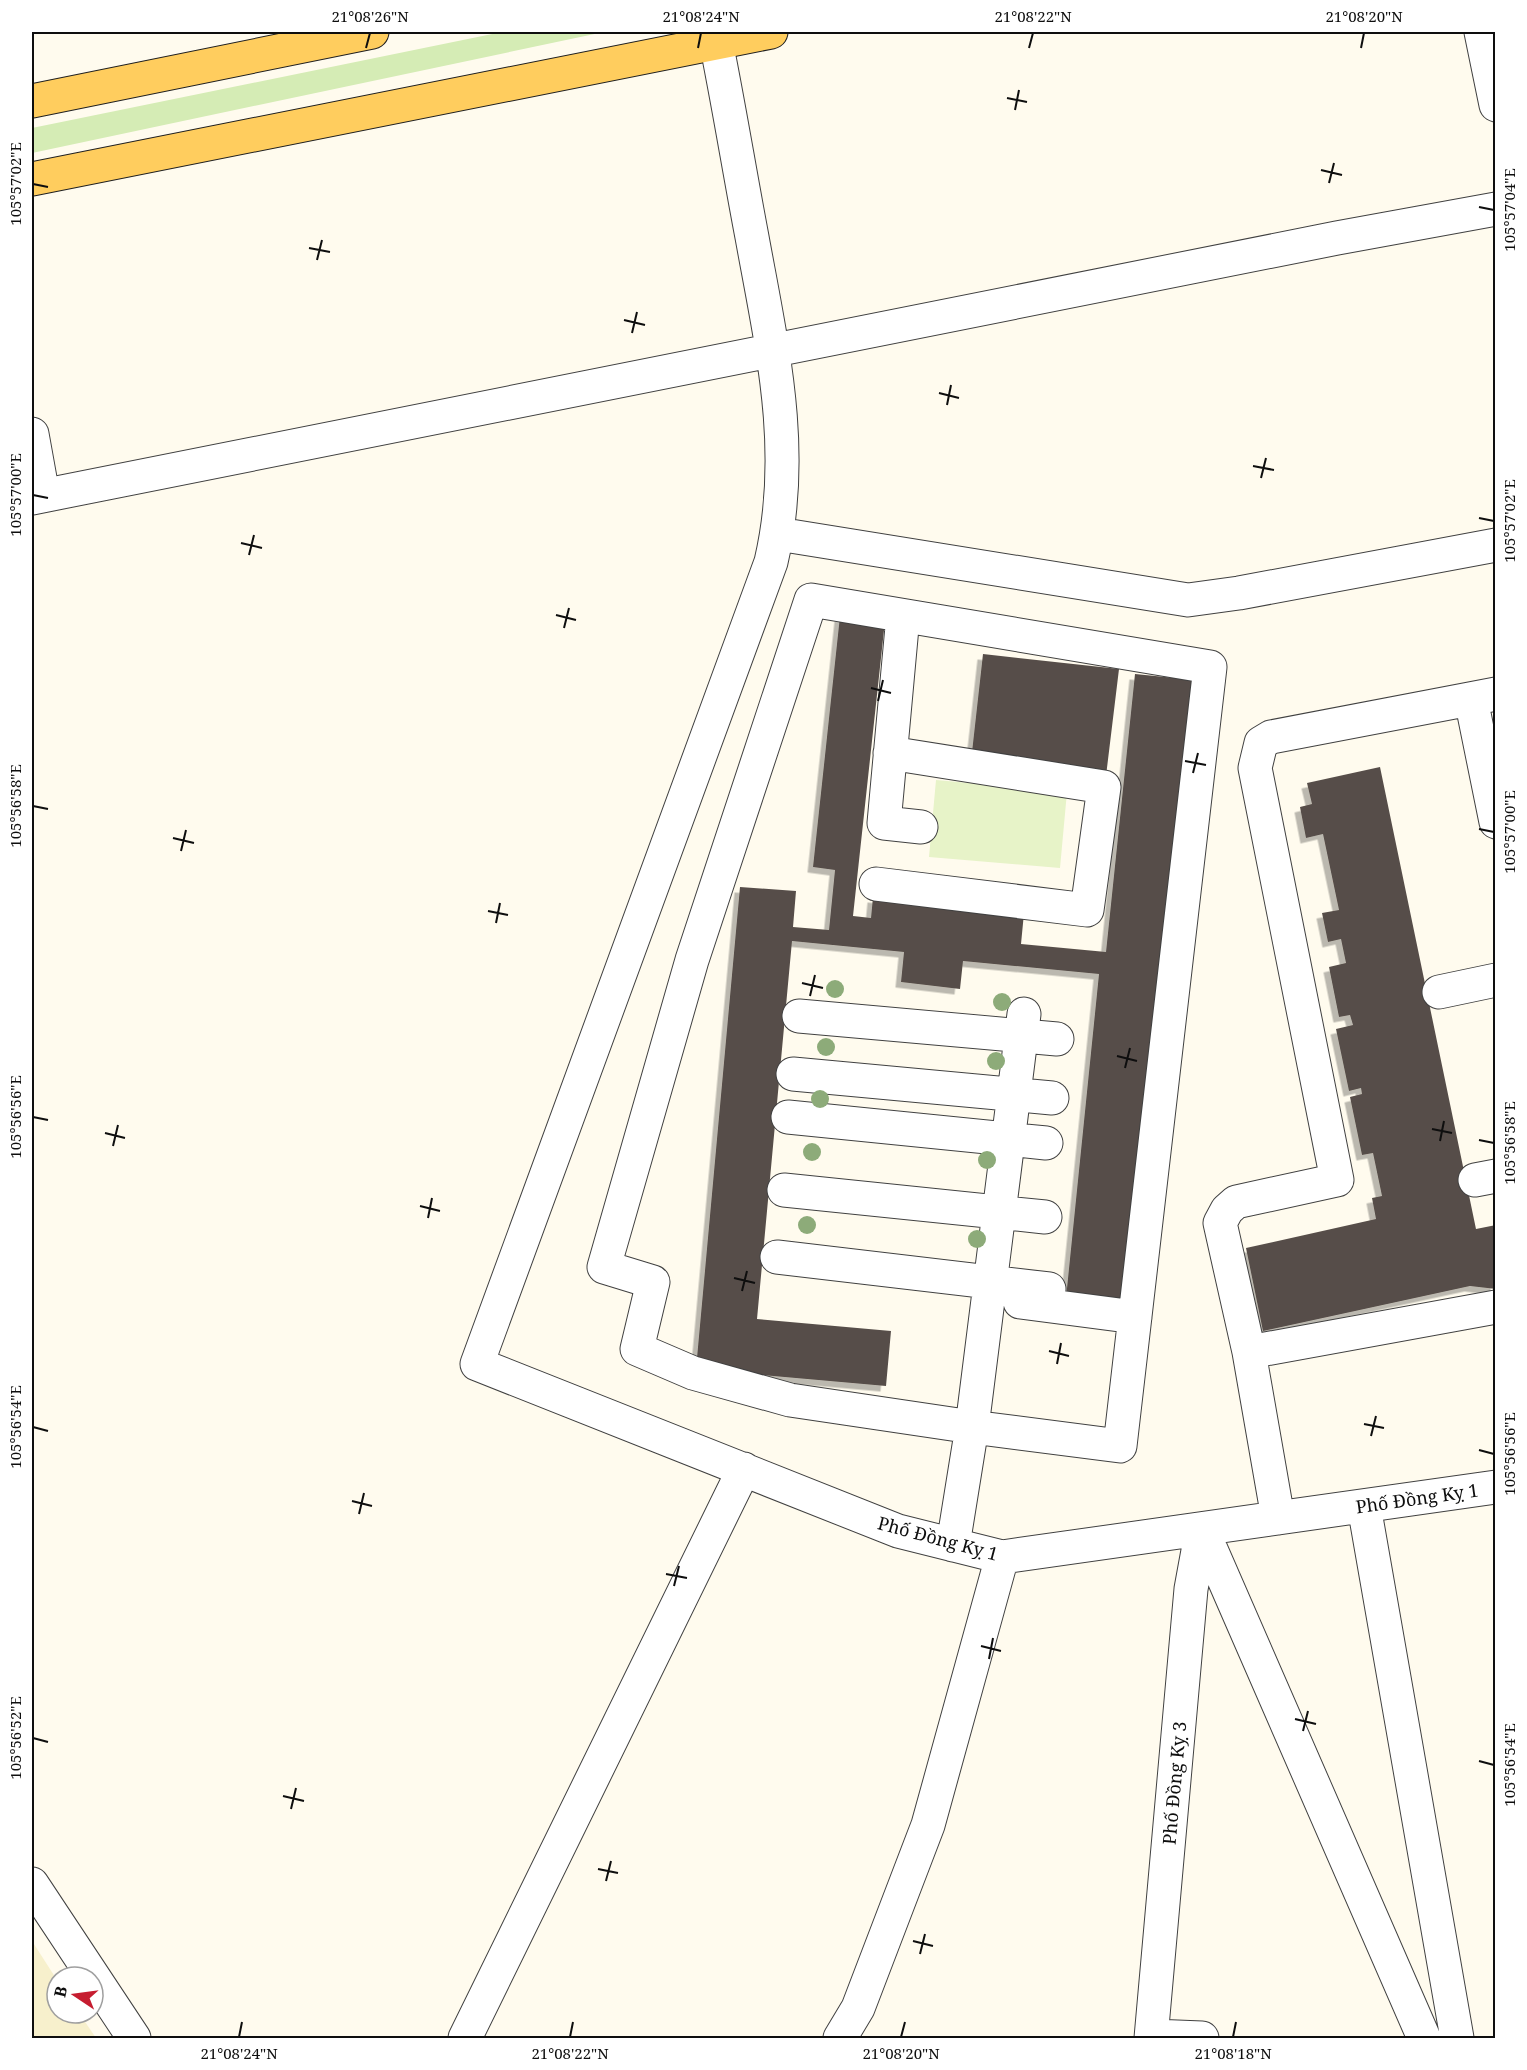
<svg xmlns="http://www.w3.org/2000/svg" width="1527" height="2070" viewBox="0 0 1527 2070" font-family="'Noto Serif',serif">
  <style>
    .farmland { fill: #f7f0cc }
    .green { fill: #d5ecb5 }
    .pitch { fill: #e7f3c8 }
    .building { fill: #574e49; filter: url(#shadow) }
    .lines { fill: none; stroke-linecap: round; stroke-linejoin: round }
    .minor-casing { stroke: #414141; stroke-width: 35 }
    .major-casing { stroke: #1f1f1f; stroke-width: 35 }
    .minor { stroke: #fff; stroke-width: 33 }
    .major { stroke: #ffcd5e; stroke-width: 33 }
    .tree { fill: #8dab79 }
    .ticks { fill: none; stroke: #0e0e0e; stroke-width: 2 }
    .labels { text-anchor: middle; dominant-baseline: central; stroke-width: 6; stroke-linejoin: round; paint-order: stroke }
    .street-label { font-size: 18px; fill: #0e0e0e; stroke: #fff }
    .neatline { fill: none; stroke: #0e0e0e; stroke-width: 2 }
    .ticks-label { font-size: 15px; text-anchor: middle; fill: #0e0e0e }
  </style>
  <defs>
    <filter id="shadow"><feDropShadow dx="-5.5" dy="5.5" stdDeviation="0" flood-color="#0004"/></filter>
  </defs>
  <rect width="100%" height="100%" fill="#fffbee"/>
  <path class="farmland" d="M32 1941 57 1980V2013H79L96 2038H32Z"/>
  <path class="green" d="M502 32H604L32 153V128Z"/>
  <path class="pitch" d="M936 780 1067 792 1060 868 929 857Z"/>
  <path class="building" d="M840 616 885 621 853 916 871 918 873 897 1024 913 1021 944 1106 952 1135 674 1195 680 1131 1305 1066 1298 1099 974 963 961 960 989 901 982 904 952 792 941 757 1319 891 1331 886 1386 696 1369 740 887 796 891 793 927 829 930 835 870 813 867Z
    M983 654 1119 669 1106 776 971 761Z
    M1380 767 1476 1229 1496 1225V1289L1470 1286 1263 1331 1246 1248 1376 1219 1372 1198 1382 1196 1373 1153 1362 1155 1350 1097 1362 1094 1361 1088 1349 1091 1336 1029 1353 1025 1350 1015 1339 1017 1329 967 1346 963 1341 939 1328 942 1322 913 1339 910 1323 834 1306 838 1300 807 1312 804 1307 783Z"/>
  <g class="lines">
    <defs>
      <path id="minor" d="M714 32C728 100 739 169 752 237 772 347 797 451 771 562L477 1364 898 1531 1002 1557 1496 1487
        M1481 32 1496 105
        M32 434 43 495
        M32 498 1337 238 1496 209
        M778 534 1188 600 1239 593 1496 545
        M903 616 884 823 921 827
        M1471 699 1496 822
        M876 884 1087 910 1104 787 890 753
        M1439 992 1496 980
        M799 1016 1057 1039
        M793 1074 1052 1098
        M788 1117 1046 1143
        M1475 1180 1496 1176
        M784 1190 1045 1217
        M777 1257 1049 1289
        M1020 1302 1135 1317
        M1249 1352 1496 1307
        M1364 1506 1457 2038
        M1278 1518 1249 1352 1220 1223 1227 1210 1236 1202 1337 1180 1255 768 1261 743 1271 737 1496 694
        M1202 1529 1424 2038
        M953 1545 972 1427 1120 1446 1210 667 811 600 692 960 604 1267 653 1282 637 1349 693 1373 790 1400 972 1427 1024 1014
        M32 1884 134 2038
        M1152 2036 1202 2038
        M465 2038 744 1469
        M840 2038 858 2008 928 1825 1002 1557
        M1151 2038 1191 1589 1202 1529"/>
      <path id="major" d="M32 101 372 32
        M32 179 771 32"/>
    </defs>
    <use href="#minor" class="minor-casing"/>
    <use href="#major" class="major-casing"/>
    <use href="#minor" class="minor"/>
    <use href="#major" class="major"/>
  </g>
  <g class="tree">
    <circle cx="835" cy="989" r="9"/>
    <circle cx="1002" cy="1002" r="9"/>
    <circle cx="826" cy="1047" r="9"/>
    <circle cx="996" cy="1061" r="9"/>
    <circle cx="820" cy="1099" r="9"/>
    <circle cx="812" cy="1152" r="9"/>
    <circle cx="987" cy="1160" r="9"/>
    <circle cx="807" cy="1225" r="9"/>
    <circle cx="977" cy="1239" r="9"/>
  </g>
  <path class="ticks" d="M366 48 370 33M698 48 701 33M1029 48 1033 33M1361 48 1364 33M1007 98 1027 102M1015 110 1019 90M1321 170 1342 175M1329 183 1334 163M33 184 48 187M1479 207 1494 210M309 248 330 252M317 260 322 240M624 320 645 325M632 333 637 312M939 393 959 398M947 405 951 385M1253 466 1274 470M1261 478 1266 458M33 495 48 498M1479 518 1494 521M241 543 262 548M249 555 254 535M556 615 576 620M564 628 569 608M871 688 891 693M878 701 883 680M1185 761 1206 765M1193 773 1198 753M33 806 48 809M1479 829 1494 832M173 838 194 843M181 851 186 830M488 911 508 915M496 923 500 903M802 983 823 988M810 996 815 975M1117 1056 1137 1061M1125 1068 1130 1048M33 1117 48 1120M1432 1129 1452 1133M105 1133 125 1138M1479 1140 1494 1143M1440 1141 1444 1121M113 1146 118 1125M420 1206 440 1211M428 1218 432 1198M734 1278 755 1283M742 1291 747 1271M1049 1351 1069 1356M1057 1364 1061 1343M1364 1424 1384 1428M33 1427 48 1431M1371 1436 1376 1416M1479 1450 1494 1454M352 1501 372 1506M359 1514 364 1493M666 1574 687 1578M674 1586 679 1566M981 1646 1001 1651M989 1659 993 1638M1295 1719 1316 1724M1303 1731 1308 1711M33 1738 48 1742M1479 1761 1494 1765M283 1796 304 1801M291 1809 296 1788M598 1869 618 1873M606 1881 611 1861M913 1941 933 1946M920 1954 925 1934M239 2037 242 2022M570 2037 573 2022M901 2037 905 2022M1233 2037 1236 2022"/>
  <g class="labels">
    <g class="street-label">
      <text transform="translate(1417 1498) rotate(-8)">Phố Đồng Kỵ 1</text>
      <text transform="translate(938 1538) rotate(15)">Phố Đồng Kỵ 1</text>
      <text transform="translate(1174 1783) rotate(-85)">Phố Đồng Kỵ 3</text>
    </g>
  </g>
  <rect width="1527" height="2070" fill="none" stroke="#ffffff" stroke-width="66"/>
  <g transform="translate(75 1995) rotate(283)"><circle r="28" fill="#ffffff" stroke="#9f9f9f" stroke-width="1.5"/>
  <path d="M0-4.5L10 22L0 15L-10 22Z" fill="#c61d30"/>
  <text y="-9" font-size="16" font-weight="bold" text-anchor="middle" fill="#0e0e0e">B</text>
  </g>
  <rect x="33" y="33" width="1461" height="2004" class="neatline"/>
  <g class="ticks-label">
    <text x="370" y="22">21°08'26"N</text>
    <text x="701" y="22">21°08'24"N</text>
    <text x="1033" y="22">21°08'22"N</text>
    <text x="1364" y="22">21°08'20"N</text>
    <text transform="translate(16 184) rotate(-90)" y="5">105°57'02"E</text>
    <text transform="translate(1510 210) rotate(-90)" y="5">105°57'04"E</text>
    <text transform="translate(16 495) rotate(-90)" y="5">105°57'00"E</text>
    <text transform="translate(1510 521) rotate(-90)" y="5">105°57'02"E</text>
    <text transform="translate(16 806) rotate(-90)" y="5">105°56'58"E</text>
    <text transform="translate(1510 832) rotate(-90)" y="5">105°57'00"E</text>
    <text transform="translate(16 1117) rotate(-90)" y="5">105°56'56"E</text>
    <text transform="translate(1510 1143) rotate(-90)" y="5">105°56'58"E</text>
    <text transform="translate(16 1427) rotate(-90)" y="5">105°56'54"E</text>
    <text transform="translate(1510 1454) rotate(-90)" y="5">105°56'56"E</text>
    <text transform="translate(16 1738) rotate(-90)" y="5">105°56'52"E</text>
    <text transform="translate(1510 1765) rotate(-90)" y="5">105°56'54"E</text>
    <text x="239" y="2059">21°08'24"N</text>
    <text x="570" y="2059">21°08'22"N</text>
    <text x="901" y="2059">21°08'20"N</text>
    <text x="1233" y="2059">21°08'18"N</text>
  </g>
</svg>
